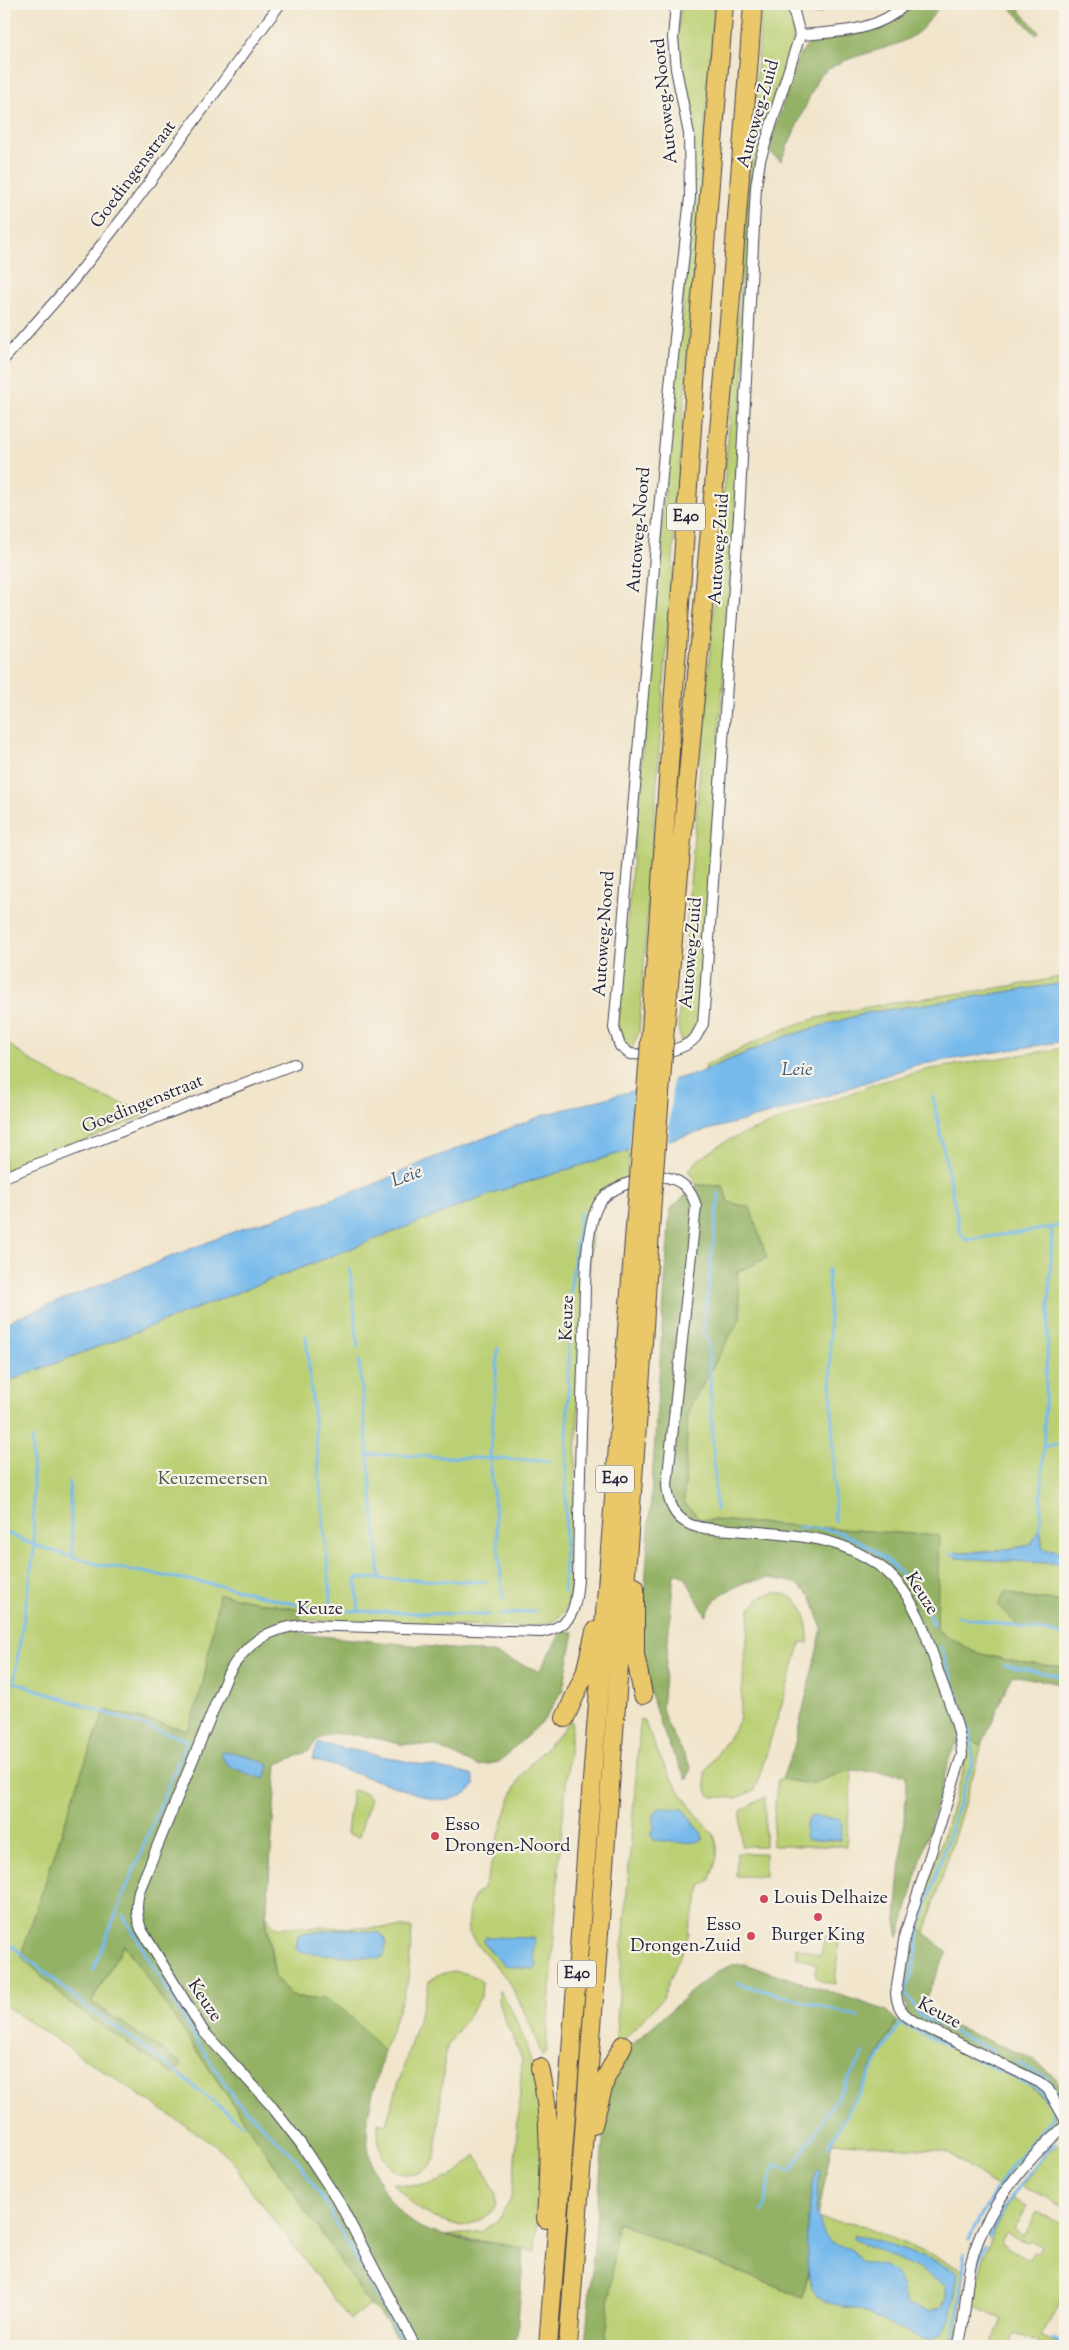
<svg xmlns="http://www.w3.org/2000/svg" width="1069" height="2350" viewBox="0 0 1069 2350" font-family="'Sorts Mill Goudy',serif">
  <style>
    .green { fill: #bbd074; stroke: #6e7958; fill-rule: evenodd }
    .forest { fill: #94b266; stroke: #5b6a50 }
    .water { fill: #76baec; stroke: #4c6e94 }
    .pier { fill: #f1e5cb }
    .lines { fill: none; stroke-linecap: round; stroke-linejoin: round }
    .stream { stroke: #76baec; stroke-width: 3 }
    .minor-casing { stroke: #413f51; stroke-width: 12 }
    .motorway-casing { stroke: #413f51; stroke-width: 20 }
    .minor { stroke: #fff; stroke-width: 10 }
    .motorway { stroke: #eac769; stroke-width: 18 }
    .motorway-bridge-casing { stroke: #413f51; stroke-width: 20; stroke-linecap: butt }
    .motorway-bridge { stroke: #eac769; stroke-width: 18 }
    .poi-dot { fill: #d1495b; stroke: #f7f3e8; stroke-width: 2 }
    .labels { text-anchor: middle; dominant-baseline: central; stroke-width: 4.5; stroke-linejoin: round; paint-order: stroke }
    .shield { fill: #f7f3e8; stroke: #62616f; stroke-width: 1 }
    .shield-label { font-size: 16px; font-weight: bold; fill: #22223b }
    .street-label { font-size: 18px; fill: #22223b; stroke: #f7f3e8 }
    .park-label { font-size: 18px; fill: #50564c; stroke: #f7f3e8 }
    .poi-label { font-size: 18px; fill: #22223b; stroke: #f7f3e8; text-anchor: start }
    .water-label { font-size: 19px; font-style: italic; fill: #3f5779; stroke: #f7f3e8 }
  </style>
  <rect width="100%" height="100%" fill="#f7f3e8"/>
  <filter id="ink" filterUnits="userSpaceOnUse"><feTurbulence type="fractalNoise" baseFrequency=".02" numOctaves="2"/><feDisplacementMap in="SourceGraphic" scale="10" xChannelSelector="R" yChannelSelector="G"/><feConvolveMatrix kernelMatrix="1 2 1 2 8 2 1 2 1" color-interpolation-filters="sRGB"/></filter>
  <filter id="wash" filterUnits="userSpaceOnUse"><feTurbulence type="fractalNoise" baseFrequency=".0096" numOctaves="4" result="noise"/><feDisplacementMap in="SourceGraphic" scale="20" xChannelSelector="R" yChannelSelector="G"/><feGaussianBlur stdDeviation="1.12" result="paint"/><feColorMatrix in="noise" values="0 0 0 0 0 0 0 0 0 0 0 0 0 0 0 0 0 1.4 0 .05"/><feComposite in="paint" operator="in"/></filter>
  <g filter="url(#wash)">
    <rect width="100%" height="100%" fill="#f1e5cb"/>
    <path class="green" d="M681 4H715L691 309 639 1032 631 1050 624 1043 618 1028 673 395 694 197 677 38Z
      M762 4H788L795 34 756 159 735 515 699 1022 691 1035 681 1042 678 1026 739 309Z
      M1065 976V983L866 1013 784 1037 705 1070 706 1065C743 1049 774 1030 814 1019 897 997 982 994 1065 976Z
      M4 1040C43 1075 100 1097 150 1113L4 1175Z
      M1065 1048V1551L1043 1549 1040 1528 1031 1545 989 1552H956L957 1558 1065 1564V1602L1026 1598 1006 1591 1019 1627 1065 1635V1667H1059L1016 1662 974 1652 937 1630 938 1536 700 1519 684 1502 688 1411 740 1317 737 1272 728 1202 723 1186 697 1185 688 1170 698 1160 728 1140 877 1083 930 1069Z
      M630 1150 627 1180 603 1191 594 1205 579 1393 570 1596C565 1621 550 1623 528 1627L299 1620 300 1610 220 1594 203 1684 188 1731 105 1711 82 1771 21 1956 182 2064 92 2002 124 1944 370 2305 350 2320 244 2181 234 2163 215 2145 4 2005V1383L499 1191Z
      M776 1592C805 1598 808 1616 808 1643L801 1642 755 1790 736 1798 713 1797 708 1794 706 1789 705 1772 739 1722 750 1609 762 1596Z
      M642 1719 644 1720C662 1767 680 1796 713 1834 722 1851 715 1864 709 1882L702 1885 688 1930 689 1934 662 1999 617 2047H615L640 1723Z
      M569 1721 572 1722 560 1848 546 2052 542 2055C532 2029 522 2003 507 1980 497 1964 472 1944 468 1929 466 1920 470 1900 477 1893 480 1890 482 1891 484 1886 498 1849 502 1806 524 1772 537 1753 557 1741 569 1721Z
      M966 1738 982 1745 925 1933 916 1925 962 1775 967 1751Z
      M850 1770 852 1778 846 1846H772L777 1781 782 1779 810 1784Z
      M352 1790 366 1793 370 1798 359 1837 347 1834Z
      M765 1797V1846H741V1811Z
      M737 1853H765V1876H736Z
      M266 1916 274 1926 279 1927 412 1928 408 1981 384 2051 344 2011 324 1999 297 1998 290 1994 275 1977Z
      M826 1936 839 1940 835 1984 823 1982 816 1977 817 1964 796 1957V1947L820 1955Z
      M453 1971C464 1973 474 1974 482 1982L481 1997 448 2045 445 2053 435 2159C421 2182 392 2178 382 2154 378 2144 378 2133 378 2122L386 2124 430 1981 437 1975Z
      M499 1990C527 2029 544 2098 543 2146 543 2181 538 2217 535 2252L508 2245 446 2236 483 2231 498 2220 510 2201 513 2189 522 2061C516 2036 497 2016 499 1990Z
      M897 2021 914 2026 1025 2083 1047 2100 1059 2123 1030 2151 1002 2191 946 2151 832 2142Z
      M1065 2144V2208L1022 2186C1033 2172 1046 2146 1065 2144Z
      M476 2155 496 2193V2204L494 2209 481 2221 461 2226 434 2218 419 2210 395 2186 394 2183C416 2188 441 2185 459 2171 465 2166 470 2160 476 2155Z
      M1013 2199 1026 2206 1013 2229 1024 2236 1037 2212 1065 2225V2295L1041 2336 1063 2346H1038L1039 2343 1015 2333 1010 2346H991L1002 2319 975 2307C978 2265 990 2234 1013 2199ZM1005 2234 1028 2242 1030 2240 1041 2246 1037 2253 1033 2252 1029 2259 1000 2243Z
      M818 2219 862 2225 965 2270 958 2334 953 2346H605L616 2222 803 2298Z"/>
    <path class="forest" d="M803 4H823L821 13 809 15Z
      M914 4H941C934 14 924 29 913 36 883 54 842 53 818 78L781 161 768 151 798 57 811 41 857 34 890 22Z
      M1007 4H1014L1039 32 1036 35Z
      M697 1185 723 1186 728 1202 750 1207 767 1258 737 1272 741 1317 688 1411 684 1502 700 1519 939 1536 937 1630 974 1652 1016 1662 1065 1667V1685L1012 1675 982 1745 966 1738 955 1746 950 1756 899 1938 896 1921 907 1784 905 1774 850 1770 810 1784 782 1779 795 1744 822 1628 812 1597 795 1583 771 1578 745 1582 722 1594 712 1604 706 1616 685 1577 674 1573 662 1708 666 1722 691 1767 687 1780C661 1734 651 1702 641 1649L670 1209Z
      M1006 1591 1026 1598 1065 1602V1635L1019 1627 998 1605Z
      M219 1594 300 1610V1634L493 1653 539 1671 562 1631 574 1632 563 1689 545 1719 499 1762 478 1766 435 1746 400 1744 371 1737 332 1733 317 1740 309 1751 277 1764 266 1922 275 1977 290 1994 297 1998 324 1999 345 2011 384 2051C378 2077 367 2106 367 2133 367 2168 387 2206 416 2225 423 2230 436 2233 445 2236 470 2243 498 2242 524 2249L516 2346H401L387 2322 370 2305 124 1944 92 2002 182 2064 174 2075 73 2006 21 1956 82 1771 105 1710 188 1730 203 1684Z
      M916 1925 947 1952 919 2012 1033 2059 1056 2078 1065 2096V2099L1052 2110 1047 2100 1025 2083 903 2021 907 2009 903 1991 904 1977Z
      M745 1964 885 2010 897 2021 832 2142 803 2298 617 2222 605 2346H585L606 2108 612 2073 626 2050 694 1989 718 1971 732 1965Z"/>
    <path class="water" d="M1065 983V1041L916 1065 785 1110 630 1150 499 1191 4 1383V1323L241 1229 368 1187 430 1159 544 1115 698 1073 784 1037 866 1013Z
      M1040 1527 1043 1549 1065 1551V1564L956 1558V1552H989L1031 1545Z
      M318 1743 468 1774 472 1776 475 1785C464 1798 449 1801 432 1799L312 1759Z
      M224 1751 245 1755 269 1765 265 1779C251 1774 223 1769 220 1752Z
      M660 1808 683 1809 701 1832 703 1839C691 1846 668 1841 654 1840L651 1835 654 1828 653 1814Z
      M811 1816 839 1819 842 1825 840 1840H808L805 1836V1826Z
      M347 1929 380 1933C387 1938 387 1949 383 1957L377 1958 299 1952 296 1949 298 1935 302 1933Z
      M486 1937 534 1938 535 1941 533 1954 537 1965 535 1969 504 1966 483 1942Z
      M818 2168 820 2170 816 2211 825 2237 831 2242 851 2249 860 2261C878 2265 895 2264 901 2285 903 2292 903 2297 907 2304L930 2311 942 2307 946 2298V2285L915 2267 853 2239 854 2235 868 2237 951 2268 958 2273 951 2319 940 2334 929 2340C907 2335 887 2322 866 2313 852 2308 832 2305 819 2297 798 2283 808 2189 818 2168Z"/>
    <path class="pier" d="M673 1077 668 1143 629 1153 635 1088Z"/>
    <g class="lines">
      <path class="stream" d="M933 1096 960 1232 966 1240 1052 1228
        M350 1269 358 1347
        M828 1269 835 1522
        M306 1336 332 1611
        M498 1348 490 1459 503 1599
        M359 1361 380 1579
        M32 1439 34 1550 14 1682 187 1740 93 1970
        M1044 1447 1065 1442
        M368 1454 550 1461
        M69 1482 73 1557
        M716 1510 708 1337 703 1334 719 1193
        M799 1527C812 1528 828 1528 841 1533 883 1549 917 1583 934 1625
        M1040 1530 1052 1227 1065 1225
        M4 1532 34 1545 96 1564 228 1587 317 1610 489 1615
        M951 1554H960
        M564 1592 570 1295 580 1213
        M359 1611 356 1578 486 1582
        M501 1615 535 1611
        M956 1616 1065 1635
        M941 1647 971 1736 973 1759 919 1930 917 1953 906 1992 919 2015 995 2052
        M1004 1665 1065 1677
        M123 1915 199 2044 235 2099 298 2161 325 2203 405 2346
        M4 1939 86 2006 148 2050 243 2125
        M737 1983 859 2017
        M1016 2062 1046 2078 1061 2098
        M1064 2141H1065
        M828 2146 900 2023 1042 2091 1053 2110 1052 2118 1011 2166 990 2199 969 2239
        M763 2212 773 2167 775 2164 791 2171 864 2054
        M989 2237C1007 2202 1028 2170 1056 2142
        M970 2315 975 2273 985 2245
        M1053 2339 1065 2344
        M949 2346 958 2315 965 2254"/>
    </g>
  </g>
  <g filter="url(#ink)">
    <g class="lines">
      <defs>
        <path id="minor" d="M676 4 673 38 676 69 689 134 690 197 669 395 614 1028 620 1046 630 1054C649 1055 681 1053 695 1038 698 1034 700 1028 703 1024L739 515 756 187 760 160 800 35 792 4
          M800 35C838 32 877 32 906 4
          M4 359 72 282 132 206 280 4
          M4 1177 294 1064
          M415 2346 339 2202 301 2144 269 2103 204 2032 141 1929C136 1915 136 1905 139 1891L228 1674C246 1643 268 1628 303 1625L541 1632C574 1626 575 1609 578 1580 579 1499 581 1418 584 1337 585 1304 583 1233 598 1205 607 1188 647 1173 666 1177 683 1181 691 1190 696 1206L667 1485C668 1500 672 1515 687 1523 699 1530 718 1529 731 1530 789 1535 839 1533 886 1571 915 1596 927 1636 938 1671 947 1698 961 1727 962 1755L905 1934 896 1993C897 2007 903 2015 915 2022L1039 2082 1048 2089 1065 2119
          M958 2346C967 2318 964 2288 972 2259 986 2208 1026 2160 1065 2126"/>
        <path id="motorway" d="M665 1028 730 309 753 4
          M651 1030 700 310 724 4
          M635 1587V1654L643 1695
          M565 1718 585 1673 595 1631
          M540 2068C552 2118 549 2168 546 2219
          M593 2125 606 2077 623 2045
          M548 2346 637 1202
          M568 2346 642 1359 652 1199"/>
      </defs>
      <use href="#minor" class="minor-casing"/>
      <use href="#motorway" class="motorway-casing"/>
      <use href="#minor" class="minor"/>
      <use href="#motorway" class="motorway"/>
      <defs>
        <path id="motorway-bridge" d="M652 1199 665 1028
          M637 1202 651 1030"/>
      </defs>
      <use href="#motorway-bridge" class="motorway-bridge-casing"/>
      <use href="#motorway-bridge" class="motorway-bridge"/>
    </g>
  </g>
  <g class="poi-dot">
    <circle cx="435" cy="1836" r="5"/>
    <circle cx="764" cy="1899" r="5"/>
    <circle cx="818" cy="1917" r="5"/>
    <circle cx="751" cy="1936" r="5"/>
  </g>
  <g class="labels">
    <g class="shield">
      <rect x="667" y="503.5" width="38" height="27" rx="4"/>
      <rect x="596" y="1465.5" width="38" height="27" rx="4"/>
      <rect x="558" y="1960.5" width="38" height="27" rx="4"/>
    </g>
    <g class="shield-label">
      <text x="686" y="517">E40</text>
      <text x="615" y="1479">E40</text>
      <text x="577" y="1974">E40</text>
    </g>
    <g class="street-label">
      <text transform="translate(666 101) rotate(-96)">Autoweg-Noord</text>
      <text transform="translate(759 114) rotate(-74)">Autoweg-Zuid</text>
      <text transform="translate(134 175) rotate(-53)">Goedingenstraat</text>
      <text transform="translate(640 530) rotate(-85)">Autoweg-Noord</text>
      <text transform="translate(720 549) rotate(-86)">Autoweg-Zuid</text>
      <text transform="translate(605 934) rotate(-86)">Autoweg-Noord</text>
      <text transform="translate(692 953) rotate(-85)">Autoweg-Zuid</text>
      <text transform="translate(143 1105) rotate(-22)">Goedingenstraat</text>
      <text transform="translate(568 1318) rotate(-88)">Keuze</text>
      <text transform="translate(921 1594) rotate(58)">Keuze</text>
      <text x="320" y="1610">Keuze</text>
      <text transform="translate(204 2001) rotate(56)">Keuze</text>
      <text transform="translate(939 2014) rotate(28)">Keuze</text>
    </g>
    <g class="park-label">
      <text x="213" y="1480">Keuzemeersen</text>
    </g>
    <g class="poi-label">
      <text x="445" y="1826">Esso<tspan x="445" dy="21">Drongen-Noord</tspan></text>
      <text x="774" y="1899">Louis Delhaize</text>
      <text x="741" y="1926" text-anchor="end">Esso<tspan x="741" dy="21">Drongen-Zuid</tspan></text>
      <text x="818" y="1936" text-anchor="middle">Burger King</text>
    </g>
    <g class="water-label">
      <text x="797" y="1070">Leie</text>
      <text transform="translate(407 1177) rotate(-20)">Leie</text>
    </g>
  </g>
  <rect width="1069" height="2350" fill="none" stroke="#f7f3e8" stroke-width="20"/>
</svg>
